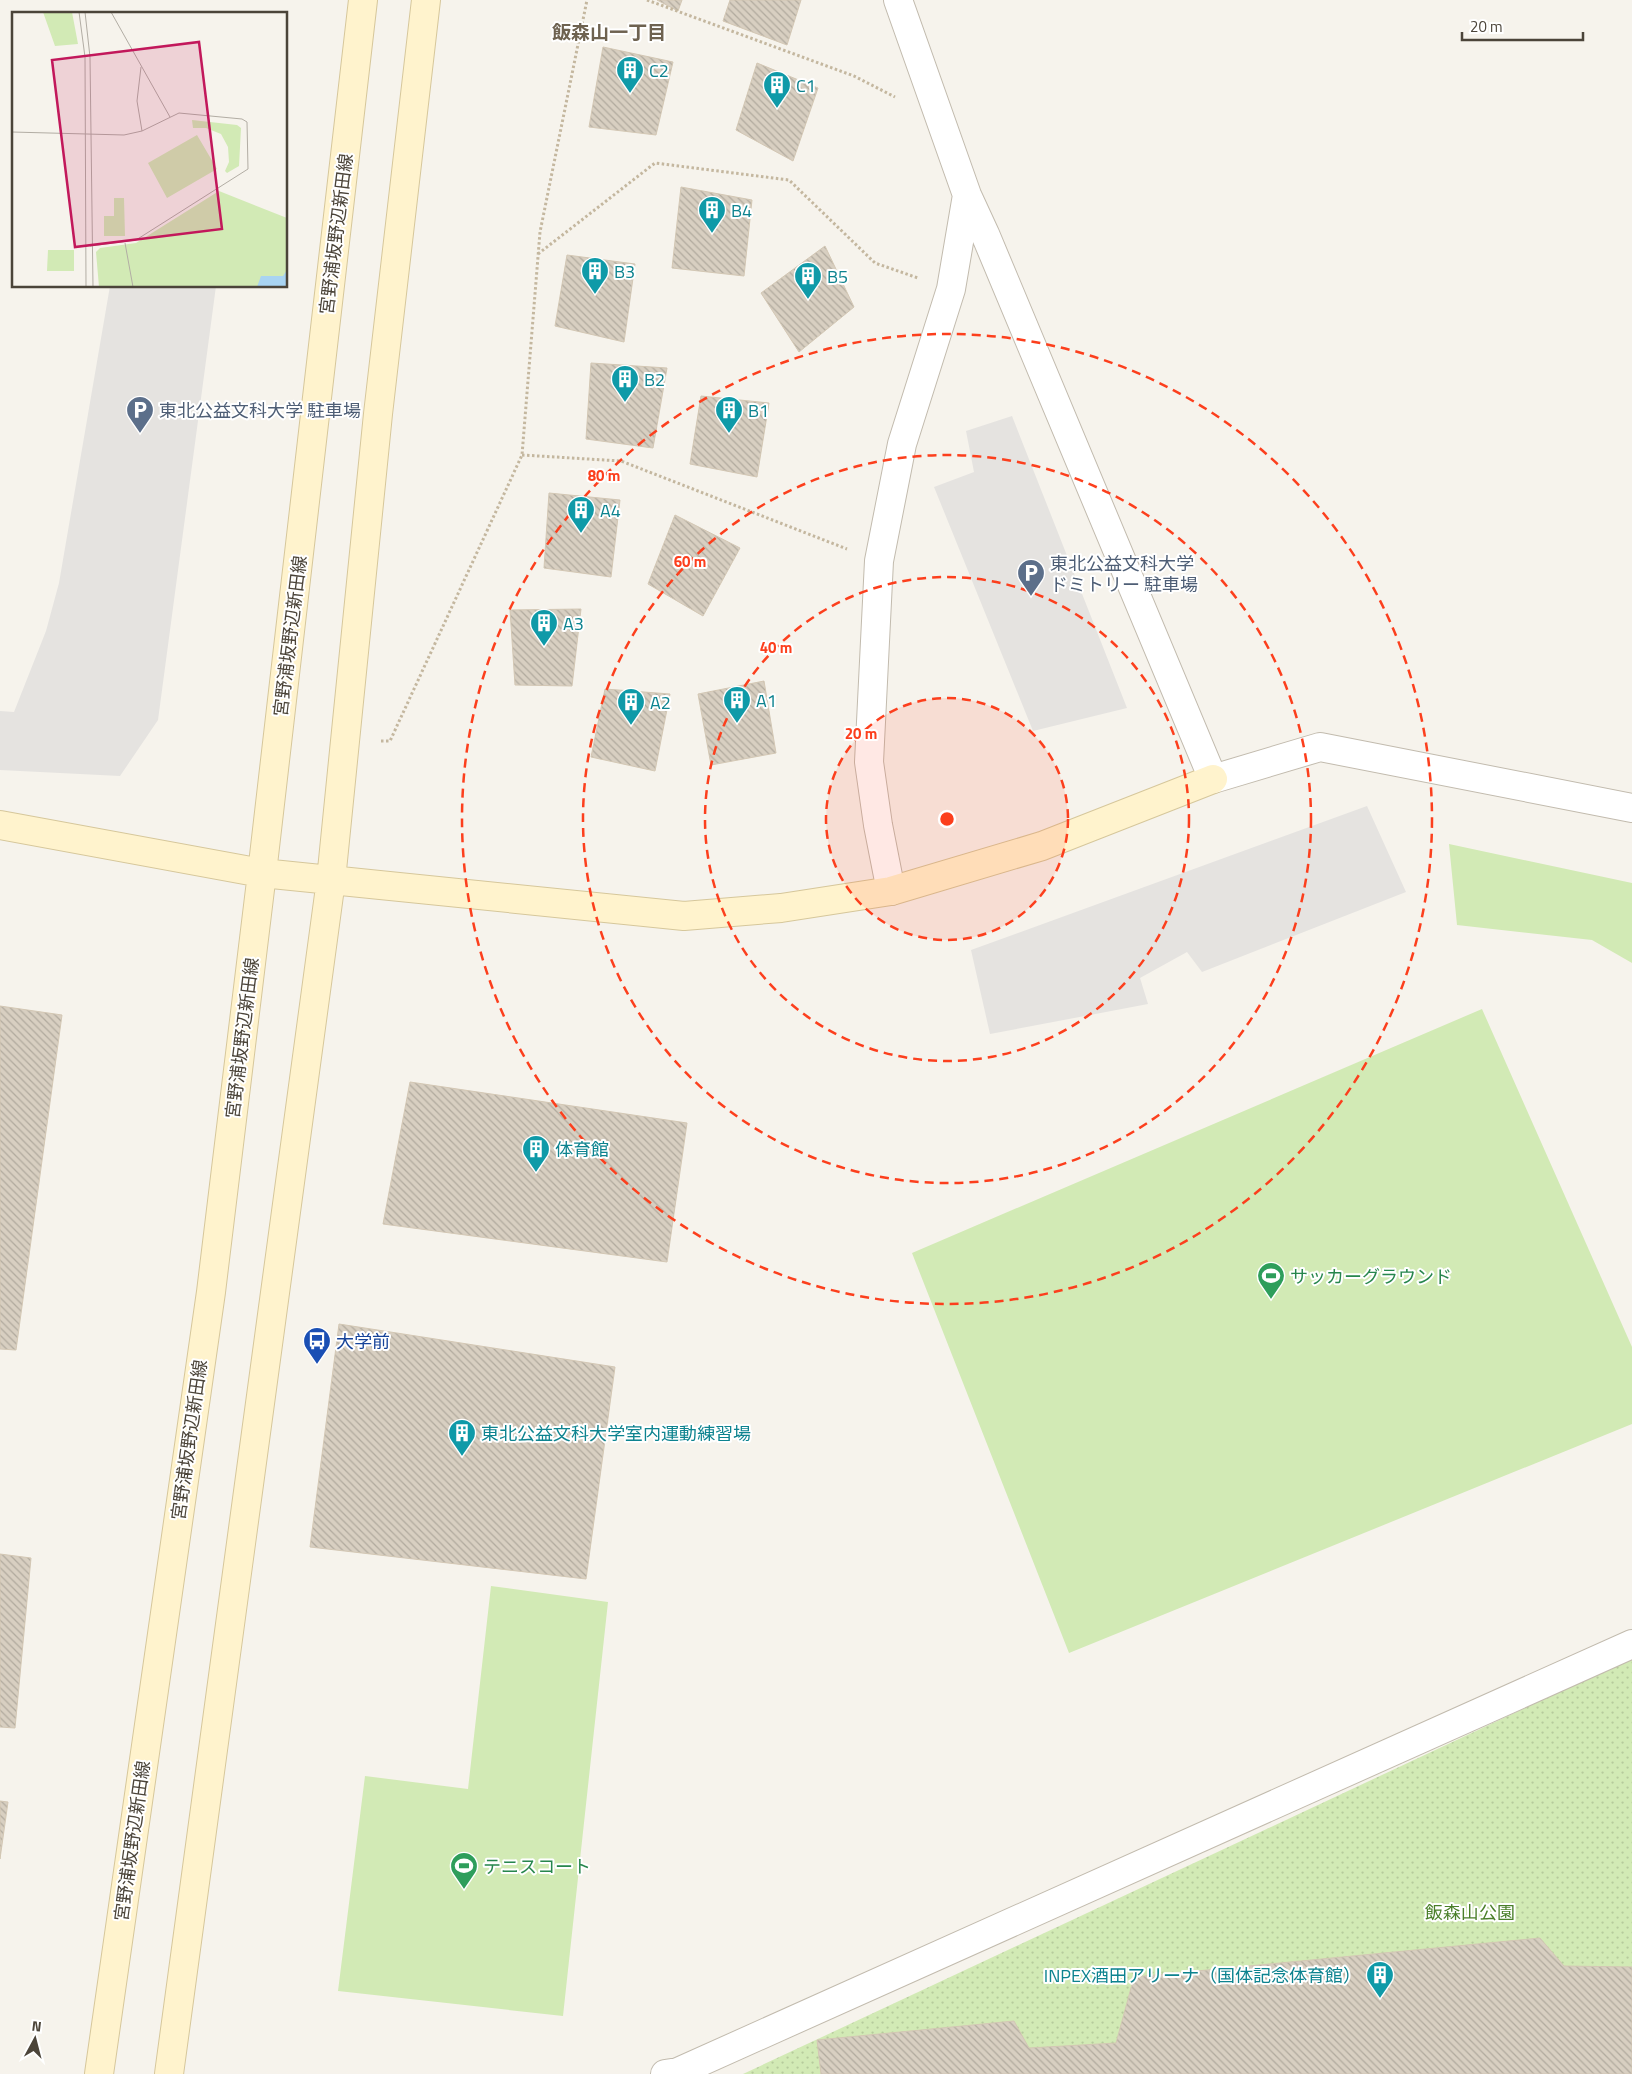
<svg xmlns="http://www.w3.org/2000/svg" width="1632" height="2074" viewBox="0 0 1632 2074" font-family="'Titillium Web','Noto Sans JP',sans-serif">
  <style>
    .green { fill: #d2eab5 }
    .park { fill: url(#park-dots) }
    .parking { fill: #e5e3e0 }
    .building { fill: url(#building-back-hatch); stroke: #d3c7b4 }
    .lines { fill: none; stroke-linecap: round; stroke-linejoin: round }
    .street-casing { stroke: #c2bbae; stroke-width: 30 }
    .secondary-casing { stroke: #d6c79b; stroke-width: 30 }
    .path { stroke: #c4b79f; stroke-width: 3; stroke-dasharray: 2.5 2.5; stroke-linecap: butt }
    .street { stroke: #fff; stroke-width: 28 }
    .secondary { stroke: #fff3cd; stroke-width: 28 }
    .ring { fill: none; stroke: #fc3f1d; stroke-width: 2.5; stroke-dasharray: 9 6 }
    .labels { text-anchor: middle; dominant-baseline: central; stroke-width: 4; stroke-linejoin: round; paint-order: stroke }
    .culture-label { font-size: 18px; fill: #0d838f; stroke: #fff; text-anchor: start }
    .street-label { font-size: 18px; fill: #4b4439; stroke: #fff }
    .service-label { font-size: 18px; fill: #4e5e75; stroke: #fff; text-anchor: start }
    .leisure-label { font-size: 18px; fill: #27864d; stroke: #fff; text-anchor: start }
    .transit-label { font-size: 18px; fill: #164399; stroke: #fff; text-anchor: start }
    .park-label { font-size: 18px; fill: #4a7f2a; stroke: #fff }
    .neighbourhood-label { font-size: 19px; font-weight: bold; fill: #6e6250; stroke: #fff }
    .inset-road { fill: none; stroke: #b2ada4; stroke-width: 1 }
    .view { fill: #c2185b; fill-opacity: 0.15; stroke: #c2185b; stroke-width: 2.5 }
    .inset-edge { fill: none; stroke: #4b4439; stroke-width: 2.5 }
    .centre { fill: #fc3f1d; stroke: #fff; stroke-width: 2.5 }
    .ring-label { font-size: 15px; text-anchor: middle; font-weight: bold; fill: #fc3f1d; stroke: #fff; stroke-width: 4; stroke-linejoin: round; paint-order: stroke }
  </style>
  <defs>
    <pattern id="park-dots" width="8" height="8" patternUnits="userSpaceOnUse" patternTransform="scale(1.25)"><rect width="8" height="8" fill="#d2eab5"/><path d="M2 2h.1M6 6h.1" fill="none" stroke="#b6ca9c" stroke-width="1.8" stroke-linecap="round"/></pattern>
    <pattern id="building-back-hatch" width="6" height="6" patternUnits="userSpaceOnUse" patternTransform="scale(1.25)"><rect width="6" height="6" fill="#d8cfc1"/><path d="M-1 5l2 2M0 0l6 6M5-1l2 2" fill="none" stroke="#b1aa9e"/></pattern>
  </defs>
  <rect width="100%" height="100%" fill="#f6f3ec"/>
  <path class="green" d="M1449 844 1632 883V963L1592 940 1457 925Z
    M1482 1009 1632 1347V1424L1069 1653 912 1253Z
    M491 1586 608 1602 563 2016 338 1991 365 1776 468 1789Z"/>
  <path class="park" d="M1632 1658V2074H743Z"/>
  <path class="parking" d="M110 286H216L158 720 120 776 0 770V711L14 712 46 631 59 583Z
    M1012 416 1127 708 1033 731 934 487 974 472 966 431Z
    M1367 806 1406 892 1202 972 1187 952 1140 978 1148 1004 990 1034 971 950Z"/>
  <path class="building" d="M657 0H682L678 11Z
    M730 0H801L787 45 723 21Z
    M603 47 673 62 656 135 589 127Z
    M757 63 818 88 793 161 736 130Z
    M681 187 752 200 744 276 672 268Z
    M825 246 854 307 799 352 761 293Z
    M567 255 635 264 624 342 555 326Z
    M591 363 667 368 653 448 586 439Z
    M701 396 769 403 757 477 690 464Z
    M549 493 620 500 611 577 544 568Z
    M675 515 740 548 703 616 648 584Z
    M581 609 572 686 515 685 510 610Z
    M764 681 776 753 711 765 698 694Z
    M605 689 670 694 655 771 591 757Z
    M0 1006 62 1015 16 1350 0 1349Z
    M410 1082 687 1123 667 1262 383 1224Z
    M339 1324 615 1367 586 1579 310 1547Z
    M0 1554 31 1558 15 1728 0 1727Z
    M0 1801 8 1802 0 1859Z
    M1540 1938 1564 1966 1632 1967V2074H821L817 2040 1014 2021 1029 2048 1116 2043 1134 1977Z"/>
  <g class="lines">
    <defs>
      <path id="street" d="M898 0 967 195 985 234 1213 779 1320 747 1632 808
        M891 891 878 825 869 762 879 561 902 444 951 289 967 195
        M665 2074 678 2072 1632 1644"/>
      <path id="secondary" d="M0 825 262 873 684 916 781 908 891 891 1042 846 1213 779
        M99 2074 211 1292 262 873 363 0
        M169 2074 331 880 378 414 426 0"/>
    </defs>
    <use href="#street" class="street-casing"/>
    <use href="#secondary" class="secondary-casing"/>
    <path class="path" d="M647 0 854 76 895 97
      M538 254 655 163 789 180 875 263 918 278
      M522 455 621 461 847 549
      M381 741H390L522 455 540 232 587 0"/>
    <use href="#street" class="street"/>
    <use href="#secondary" class="secondary"/>
  </g>
  <circle cx="947" cy="819" r="121" fill="#fc3f1d" fill-opacity=".12"/>
  <g class="ring">
    <circle cx="947" cy="819" r="121"/>
    <circle cx="947" cy="819" r="242"/>
    <circle cx="947" cy="819" r="364"/>
    <circle cx="947" cy="819" r="485"/>
  </g>
  <defs>
    <symbol id="building-pin" viewBox="-11 -11 22 30"><path d="M0 17L-7.5 6A9.5 9.5 0 1 1 7.5 6Z" fill="#0f9aa8" stroke="#fff"/><path d="M-4-6H4V6H1V3H-1V6H-4ZM-2.5-4.3h1.7v1.8h-1.7ZM.8-4.3h1.7v1.8H.8ZM-2.5-1h1.7V.8h-1.7ZM.8-1h1.7V.8H.8Z" fill="#fff"/></symbol>
    <symbol id="parking-pin" viewBox="-11 -11 22 30"><path d="M0 17L-7.5 6A9.5 9.5 0 1 1 7.5 6Z" fill="#5c6f8a" stroke="#fff"/><path d="M-3.5-5.5H1a3.5 3.5 0 0 1 0 7H-1V5.5H-3.5ZM-1-3.4V-.6H.8a1.4 1.4 0 0 0 0-2.8Z" fill="#fff"/></symbol>
    <symbol id="stadium-pin" viewBox="-11 -11 22 30"><path d="M0 17L-7.5 6A9.5 9.5 0 1 1 7.5 6Z" fill="#2e9e5b" stroke="#fff"/><path d="M0-5a6.5 5 0 1 0 0 10a6.5 5 0 1 0 0-10ZM-3.5-1.8h7v3.6h-7Z" fill="#fff"/></symbol>
    <symbol id="bus-pin" viewBox="-11 -11 22 30"><path d="M0 17L-7.5 6A9.5 9.5 0 1 1 7.5 6Z" fill="#1a4fb4" stroke="#fff"/><path d="M-5-6H5V4H4V6H2V4H-2V6H-4V4H-5ZM-3.5-4V0h7V-4ZM-3.5 1.2v1.5H-2V1.2ZM2 1.2v1.5H3.5V1.2Z" fill="#fff"/></symbol>
  </defs>
  <g fill-rule="evenodd">
    <use href="#building-pin" x="614" y="54" width="32" height="43"/>
    <use href="#building-pin" x="761" y="69" width="32" height="43"/>
    <use href="#building-pin" x="696" y="194" width="32" height="43"/>
    <use href="#building-pin" x="579" y="255" width="32" height="43"/>
    <use href="#building-pin" x="792" y="260" width="32" height="43"/>
    <use href="#building-pin" x="609" y="363" width="32" height="43"/>
    <use href="#parking-pin" x="124" y="394" width="32" height="43"/>
    <use href="#building-pin" x="713" y="394" width="32" height="43"/>
    <use href="#building-pin" x="565" y="494" width="32" height="43"/>
    <use href="#parking-pin" x="1015" y="557" width="32" height="43"/>
    <use href="#building-pin" x="528" y="607" width="32" height="43"/>
    <use href="#building-pin" x="721" y="684" width="32" height="43"/>
    <use href="#building-pin" x="615" y="686" width="32" height="43"/>
    <use href="#building-pin" x="520" y="1133" width="32" height="43"/>
    <use href="#stadium-pin" x="1255" y="1260" width="32" height="43"/>
    <use href="#bus-pin" x="301" y="1325" width="32" height="43"/>
    <use href="#building-pin" x="446" y="1417" width="32" height="43"/>
    <use href="#stadium-pin" x="448" y="1850" width="32" height="43"/>
    <use href="#building-pin" x="1364" y="1959" width="32" height="43"/>
  </g>
  <g class="labels">
    <g class="culture-label">
      <text x="649" y="70">C2</text>
      <text x="796" y="85">C1</text>
      <text x="731" y="210">B4</text>
      <text x="614" y="271">B3</text>
      <text x="827" y="276">B5</text>
      <text x="644" y="379">B2</text>
      <text x="748" y="410">B1</text>
      <text x="600" y="510">A4</text>
      <text x="563" y="623">A3</text>
      <text x="756" y="700">A1</text>
      <text x="650" y="702">A2</text>
      <text x="555" y="1149">体育館</text>
      <text x="481" y="1433">東北公益文科大学室内運動練習場</text>
      <text x="1361" y="1975" text-anchor="end">INPEX酒田アリーナ（国体記念体育館）</text>
    </g>
    <g class="street-label">
      <text transform="translate(336 234) rotate(-83)">宮野浦坂野辺新田線</text>
      <text transform="translate(290 636) rotate(-83)">宮野浦坂野辺新田線</text>
      <text transform="translate(242 1038) rotate(-83)">宮野浦坂野辺新田線</text>
      <text transform="translate(189 1440) rotate(-82)">宮野浦坂野辺新田線</text>
      <text transform="translate(132 1841) rotate(-82)">宮野浦坂野辺新田線</text>
    </g>
    <g class="service-label">
      <text x="159" y="410">東北公益文科大学 駐車場</text>
      <text x="1050" y="563">東北公益文科大学<tspan x="1050" dy="21">ドミトリー 駐車場</tspan></text>
    </g>
    <g class="leisure-label">
      <text x="1290" y="1276">サッカーグラウンド</text>
      <text x="483" y="1866">テニスコート</text>
    </g>
    <g class="transit-label">
      <text x="336" y="1341">大学前</text>
    </g>
    <g class="park-label">
      <text x="1470" y="1912">飯森山公園</text>
    </g>
    <g class="neighbourhood-label">
      <text x="609" y="31">飯森山一丁目</text>
    </g>
  </g>
  <g transform="translate(12 12)">
    <rect width="275" height="275" fill="#f6f3ec"/>
    <path d="M31 0H60L66 32 43 34ZM180 108 225 113 229 116 227 154 215 161 213 159 217 150 216 135 209 122 194 116H181ZM185 123 205 157 155 186 136 151ZM102 186H112L113 224H92V204H102ZM36 238H62V259H35Z" fill="#d2eab5"/>
    <path d="M207 179 275 206V275H87L84 240 88 236 124 231Z" fill="#d2eab5"/>
    <path d="M275 258V275H245L249 264H271Z" fill="#a9d4f2"/>
    <path class="inset-road" d="M67 0 73 45 74 275M73 0 78 45 81 275M99 0 158 105M129 55 125 89 130 119M0 120 112 123 130 119 167 101 230 107 235 110 236 157 124 228 78 234M113 231 121 275"/>
    <path class="view" d="M187 30 210 217 63 235 40 48Z"/>
    <rect width="275" height="275" class="inset-edge"/>
  </g>
  <circle cx="947" cy="819" r="8" class="centre"/>
  <g class="ring-label">
    <text x="604" y="481">80 m</text>
    <text x="690" y="567">60 m</text>
    <text x="776" y="653">40 m</text>
    <text x="861" y="739">20 m</text>
  </g>
  <g transform="translate(35 2039) rotate(7)" stroke="#ffffff" stroke-width="4" paint-order="stroke">
  <path d="M0-4L9 19L0 12L-9 19Z" fill="#4b4439"/>
  <text y="-8" font-size="14" font-weight="bold" text-anchor="middle" fill="#4b4439">N</text>
  </g>
  <path d="M1462 32v8h121v-8" fill="none" stroke="#4b4439" stroke-width="2.5"/>
  <text x="1470" y="32" font-size="15" fill="#4b4439" stroke="#ffffff" stroke-width="4" paint-order="stroke">20 m</text>
</svg>
